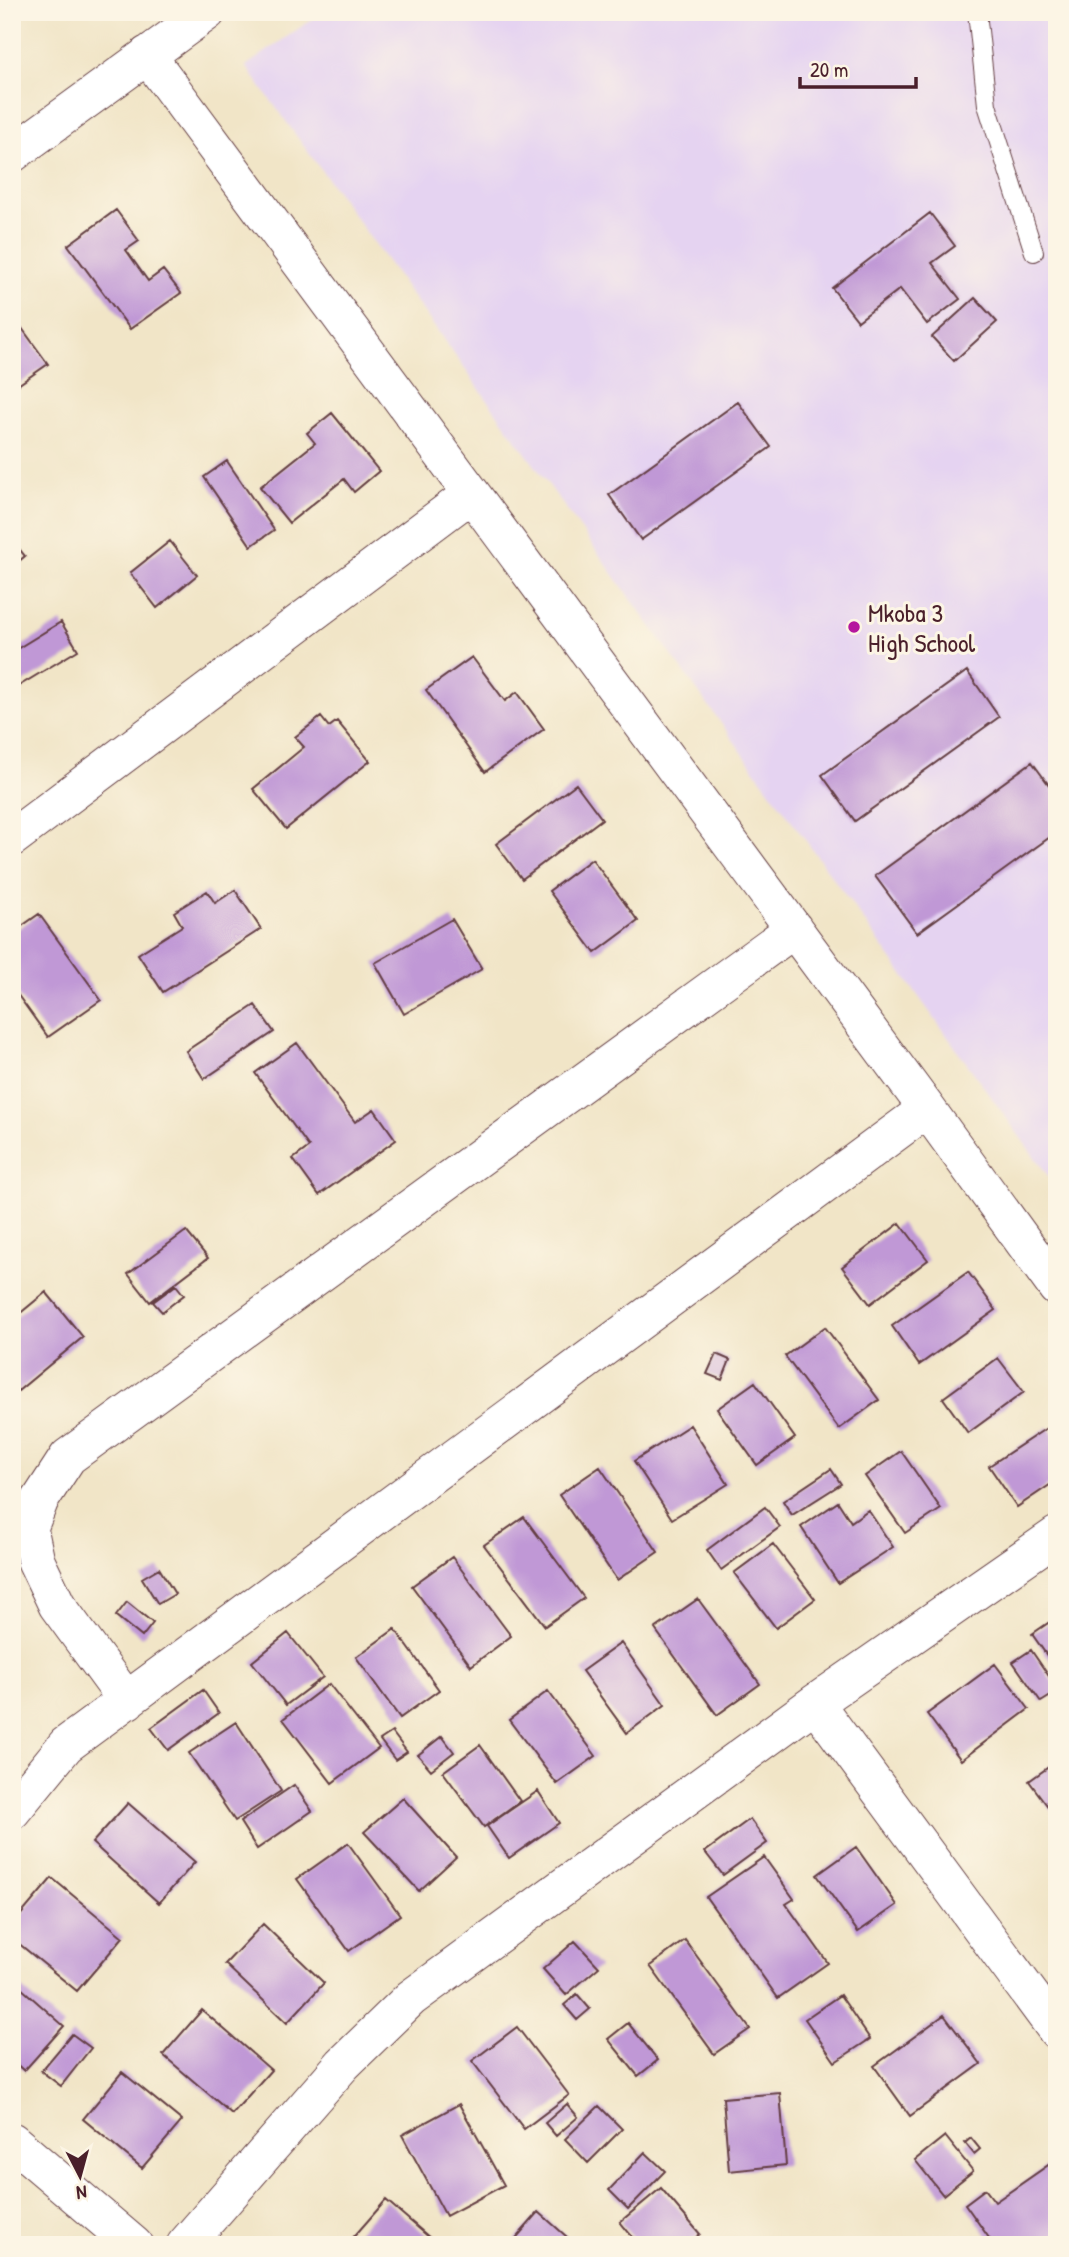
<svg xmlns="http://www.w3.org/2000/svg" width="1069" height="2257" viewBox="0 0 1069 2257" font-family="'Patrick Hand',sans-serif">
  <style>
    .built { fill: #e5d3f1 }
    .building { fill: #c098d6 }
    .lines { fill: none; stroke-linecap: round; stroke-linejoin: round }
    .service-casing { stroke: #633d42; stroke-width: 20 }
    .minor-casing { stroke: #633d42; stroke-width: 39 }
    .service { stroke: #fff; stroke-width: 18 }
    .minor { stroke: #fff; stroke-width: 37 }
    .poi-dot { fill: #b5179e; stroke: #fcf5e5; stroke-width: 2.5 }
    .labels { text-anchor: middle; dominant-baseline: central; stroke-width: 6; stroke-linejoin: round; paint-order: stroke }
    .poi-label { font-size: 26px; fill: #4a1f2b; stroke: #fcf5e5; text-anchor: start }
  </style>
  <rect width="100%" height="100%" fill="#fcf5e5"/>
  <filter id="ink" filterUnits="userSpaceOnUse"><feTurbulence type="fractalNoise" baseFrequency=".0143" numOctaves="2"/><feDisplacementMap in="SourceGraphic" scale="14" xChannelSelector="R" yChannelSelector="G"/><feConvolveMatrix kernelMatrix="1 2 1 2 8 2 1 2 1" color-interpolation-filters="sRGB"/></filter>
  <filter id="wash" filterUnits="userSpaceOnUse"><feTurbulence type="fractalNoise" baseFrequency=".00686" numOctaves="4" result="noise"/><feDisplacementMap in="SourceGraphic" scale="28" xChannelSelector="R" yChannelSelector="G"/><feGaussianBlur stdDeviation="1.57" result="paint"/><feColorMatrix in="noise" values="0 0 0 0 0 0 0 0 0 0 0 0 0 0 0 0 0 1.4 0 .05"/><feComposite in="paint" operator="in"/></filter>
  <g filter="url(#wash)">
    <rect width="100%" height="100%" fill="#f1e5c7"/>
    <path class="built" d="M322 12H1057V1188L246 66Z"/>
    <g id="blocks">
      <path class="building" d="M116 210 139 241 126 250 148 281 163 270 181 293 130 329 68 245Z
        M930 213 955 246 932 263 960 299 927 324 900 289 858 321 832 288Z
        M975 298 997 322 954 361 932 337Z
        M16 320 48 364 12 389V322Z
        M738 402 771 447 641 540 609 495Z
        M332 413 379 471 354 492 344 479 289 523 260 487 315 443 307 433Z
        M227 461 274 530 251 546 204 477Z
        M12 540 25 556 12 567Z
        M170 541 197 575 157 608 130 573Z
        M61 622 78 650 12 690V652Z
        M472 657 505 701 517 692 544 729 485 772 426 690Z
        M967 671 999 717 855 821 822 775Z
        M321 717 329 727 337 721 370 761 286 829 253 789 304 747 295 737Z
        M1032 762 1057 796V832L917 933 875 876Z
        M576 784 602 819 522 879 496 844Z
        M592 859 638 921 595 953 549 891Z
        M235 890 261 929 163 992 138 954 182 926 174 912 207 891 215 903Z
        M39 914 101 1000 48 1037 12 987V933Z
        M452 919 482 969 404 1014 375 963Z
        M255 1005 274 1032 204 1079 186 1051Z
        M297 1043 355 1122 374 1109 396 1140 319 1195 293 1159 309 1147 255 1073Z
        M900 1223 928 1260 870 1304 842 1267Z
        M186 1231 208 1258 150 1302 128 1274Z
        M968 1272 996 1310 919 1365 892 1326Z
        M176 1285 184 1295 162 1312 153 1302Z
        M46 1292 83 1337 18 1391 12 1384V1320Z
        M825 1327 879 1400 839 1429 785 1356Z
        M716 1354 730 1360 722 1380 707 1374Z
        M998 1358 1024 1392 968 1433 943 1398Z
        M755 1382 795 1438 757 1465 717 1409Z
        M690 1425 728 1484 672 1519 634 1461Z
        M1048 1427 1057 1440V1480L1017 1507 989 1466Z
        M901 1451 941 1509 905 1533 865 1476Z
        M600 1467 658 1552 617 1580 559 1495Z
        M831 1469 841 1484 792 1515 783 1501Z
        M838 1502 851 1522 868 1510 893 1547 838 1583 801 1527Z
        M765 1507 780 1527 721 1570 707 1550Z
        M524 1517 584 1598 545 1626 484 1545Z
        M773 1544 815 1599 776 1628 734 1573Z
        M452 1557 511 1636 471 1666 412 1586Z
        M159 1568 175 1594 158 1604 142 1578Z
        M698 1599 760 1684 717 1715 655 1629Z
        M127 1602 153 1623 142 1637 116 1616Z
        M1057 1617V1670L1032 1634Z
        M395 1629 439 1690 400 1718 356 1657Z
        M288 1633 323 1677 286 1705 252 1662Z
        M621 1643 665 1705 627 1733 582 1671Z
        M1031 1650 1057 1688V1692L1041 1702 1013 1662Z
        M995 1664 1029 1709 961 1760 927 1714Z
        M329 1684 379 1748 332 1783 283 1719Z
        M203 1690 219 1713 168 1750 151 1728Z
        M548 1691 596 1756 557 1784 509 1720Z
        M236 1722 281 1791 235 1821 189 1753Z
        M392 1732 407 1752 395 1760 380 1740Z
        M442 1736 454 1752 431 1770 418 1755Z
        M480 1745 520 1801 484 1827 443 1772Z
        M1057 1761V1809L1052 1812 1029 1781Z
        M294 1785 312 1811 257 1849 240 1822Z
        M538 1791 559 1823 509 1858 487 1826Z
        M403 1798 456 1857 419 1891 364 1832Z
        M128 1803 195 1862 159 1903 92 1843Z
        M750 1819 767 1843 723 1875 705 1852Z
        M348 1843 400 1915 349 1951 297 1879Z
        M856 1847 897 1905 858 1932 817 1875Z
        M764 1857 794 1899 786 1904 828 1963 778 1998 706 1897Z
        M52 1878 123 1937 77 1991 12 1938V1925Z
        M263 1924 324 1983 287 2023 225 1964Z
        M685 1940 750 2029 714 2054 650 1966Z
        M575 1941 599 1967 566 1995 543 1969Z
        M12 1980 64 2026 24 2071 12 2060Z
        M577 1994 590 2009 577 2020 564 2005Z
        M840 1995 870 2039 835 2062 805 2019Z
        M202 2010 271 2070 232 2114 163 2055Z
        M944 2015 981 2064 910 2116 874 2066Z
        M628 2023 658 2060 638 2076 608 2039Z
        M517 2027 569 2095 524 2129 472 2061Z
        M72 2034 91 2048 61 2086 41 2071Z
        M122 2072 182 2121 142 2168 83 2119Z
        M780 2093 786 2165 729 2171 723 2098Z
        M459 2104 504 2185 446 2216 402 2135Z
        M567 2104 578 2117 556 2136 545 2123Z
        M599 2106 622 2129 588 2163 565 2139Z
        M945 2136 973 2171 943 2195 915 2160Z
        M971 2138 980 2149 974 2154 965 2143Z
        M645 2152 665 2171 628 2209 609 2190Z
        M1057 2159V2237L1045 2245H994L965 2204 985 2189 995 2202Z
        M661 2188 700 2234 687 2245H639L620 2222Z
        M386 2200 438 2245H354L350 2241Z
        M539 2212 576 2245H510Z"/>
    </g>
  </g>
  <g filter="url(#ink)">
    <use href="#blocks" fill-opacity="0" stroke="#633d42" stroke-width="2"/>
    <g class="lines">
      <defs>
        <path id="service" d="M977 12 987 105 1034 252"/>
        <path id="minor" d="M147 55 927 1109 1057 1288
          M12 154 207 12
          M12 838 471 494
          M127 1701 57 1605 36 1561 29 1528 40 1500 68 1457 794 929
          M815 1703 1057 2031
          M12 1811 66 1745 927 1109
          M12 2141 134 2245
          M185 2245 343 2064 411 1998 815 1703 1057 1535"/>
      </defs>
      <use href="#service" class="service-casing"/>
      <use href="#minor" class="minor-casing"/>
      <use href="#service" class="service"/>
      <use href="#minor" class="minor"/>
    </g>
  </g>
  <circle class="poi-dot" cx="854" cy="627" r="7"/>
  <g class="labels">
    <g class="poi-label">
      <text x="868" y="612">Mkoba 3<tspan x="868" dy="30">High School</tspan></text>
    </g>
  </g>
  <rect width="1069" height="2257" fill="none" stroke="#fcf5e5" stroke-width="42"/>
  <g transform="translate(80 2176) rotate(174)" stroke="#fcf5e5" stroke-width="5" paint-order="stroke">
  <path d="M0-5L12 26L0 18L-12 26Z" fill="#4a1f2b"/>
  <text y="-10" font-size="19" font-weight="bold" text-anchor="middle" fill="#4a1f2b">N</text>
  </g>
  <path d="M800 77v10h116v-10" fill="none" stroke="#4a1f2b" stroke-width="3.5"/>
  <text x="810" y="77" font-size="21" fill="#4a1f2b" stroke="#fcf5e5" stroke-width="5" paint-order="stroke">20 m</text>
</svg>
